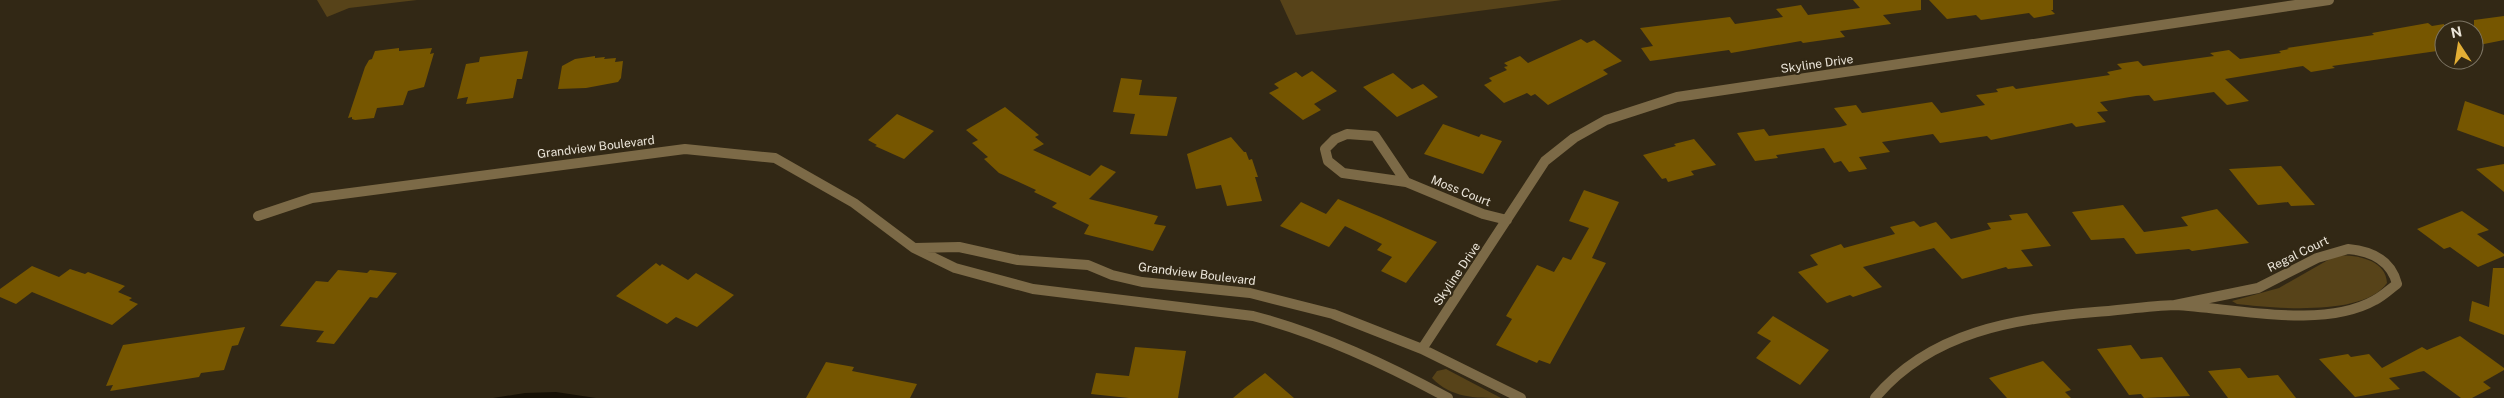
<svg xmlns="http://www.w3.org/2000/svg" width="2504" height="398" viewBox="0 0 2504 398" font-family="'Public Sans',sans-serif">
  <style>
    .green { fill: #574319 }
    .water { fill: #161005 }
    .building { fill: #765600 }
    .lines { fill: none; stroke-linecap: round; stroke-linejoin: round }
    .street { stroke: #7c6a47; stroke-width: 10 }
    .labels { text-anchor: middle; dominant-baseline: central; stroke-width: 4.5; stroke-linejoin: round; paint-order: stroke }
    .street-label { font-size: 12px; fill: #ebe5d9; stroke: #322815 }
  </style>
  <rect width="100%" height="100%" fill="#322815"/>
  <path class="green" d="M317 0H417L349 8 327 17Z
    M1280 0H1562L1296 35Z
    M2335 256C2354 254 2386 259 2387 283 2364 317 2272 308 2237 304L2232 301 2279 288Z
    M1446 369 1501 398C1475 398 1451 398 1432 378L1437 371Z"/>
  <path class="water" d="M556 392 596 398H493L525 393Z"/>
  <path class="building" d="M1853 0H1921V10L1883 15 1891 24 1840 31 1845 37 1803 43 1801 41 1731 53 1729 50 1650 61 1641 48 1653 46 1640 28 1730 17 1735 24 1783 17 1776 9 1801 5 1808 15 1860 8Z
    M1929 0H2053V10H2051L2055 14 2034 18 2029 13 1981 20 1976 15 1947 19Z
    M2504 16V40L2474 46V20Z
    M2428 23 2432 26 2444 24V50L2332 66 2335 68 2311 72 2303 66 2225 79 2249 101 2227 105 2214 92 2154 101 2149 95 2136 96 2100 102 2108 111 2097 112 2106 122 2076 127 2072 123 1991 140 1987 136 1940 143 1933 134 1882 142 1890 152 1859 157 1867 169 1849 172 1841 161 1834 163 1824 148 1776 155 1778 158 1755 161 1737 133 1764 129 1769 136 1840 127 1847 125 1834 108 1856 105 1862 113 1932 102 1941 113 1985 105 1976 95 1998 92 1996 89 2013 86 2016 89 2110 75 2107 72 2122 69 2117 64 2138 61 2143 66 2214 56 2210 53 2229 50 2240 59 2281 53 2279 51 2289 49 2287 48 2374 35 2372 33Z
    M1581 39 1587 43 1594 40 1622 61 1603 70 1608 74 1548 105 1535 94 1531 96 1527 93 1504 103 1484 85 1492 81 1489 78 1507 70 1504 67 1508 66 1504 63 1520 56 1528 63Z
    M399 48V51L432 48 430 54 434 53 424 87 408 91 403 105 377 108 374 118 355 120 352 119V117L348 118 365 67 369 60 372 59 375 51Z
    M528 51 522 79H517L513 98 466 104 468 97 457 99 466 64 479 62 480 57Z
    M595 56V58L605 57 604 59 616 58 615 62 623 61 621 78 618 82 586 88 558 89 562 66 575 59Z
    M1312 71 1337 91 1314 104 1321 110 1303 120 1269 93 1279 88 1274 84 1296 72 1302 77Z
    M1393 73 1412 89 1423 84 1438 97 1397 117 1363 87Z
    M1121 78 1142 80 1139 95 1177 97 1167 136 1130 134 1135 114 1113 112Z
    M2465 101 2504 115V147L2457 130Z
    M1005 107 1039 135 1035 137 1044 144 1033 150 1090 176 1101 165 1116 172 1089 199 1158 216 1154 224 1166 226 1153 251 1084 234 1089 225 1052 207 1057 203 1034 192 1036 190 999 173 984 159 988 157 972 143 978 140 966 130Z
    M897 114 934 131 904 159 875 146 877 145 868 140Z
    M1443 124 1479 137 1481 134 1502 141 1483 174 1424 154Z
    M1231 137 1244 152H1246L1249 160 1252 159 1258 177H1255L1262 201 1227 206 1221 185 1196 189 1187 154Z
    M1694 139 1716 165 1691 171 1694 175 1668 182 1666 178 1662 179 1643 155 1676 146 1674 144Z
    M2504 164V192L2476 169Z
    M2281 166 2315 205 2291 206 2288 202 2258 205 2229 169Z
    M1584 190 1619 202 1592 258 1606 263 1550 364 1539 360 1537 363 1496 345 1512 319 1506 316 1537 265 1554 272 1563 257 1571 260 1589 228 1569 221Z
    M1338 199 1381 217 1437 242 1406 283 1381 271 1392 257 1377 250 1382 244 1345 226 1329 247 1280 226 1301 202 1326 214Z
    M2123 205 2144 232 2188 226 2181 217 2217 209 2249 243 2192 251 2189 249 2136 254 2124 238 2091 240 2072 212Z
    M2462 211 2489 230 2477 234 2504 254V256L2478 267 2450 247 2444 249 2417 229Z
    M2027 213 2051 246 2021 250 2033 266 2008 269 2006 267 1962 279 1934 248 1863 267 1882 287 1853 297 1850 295 1827 303 1798 272 1818 265 1810 255 1841 244 1844 248 1895 234 1890 227 1914 221 1920 227 1936 222 1951 239 1991 229 1987 223 2012 220 2009 215Z
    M656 263 660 266 662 264 688 280 696 273 734 295 697 327 676 317 667 324 616 296Z
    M32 266 59 277 70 269 85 274 88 272 125 286 118 292 132 298 129 300 138 304 112 325 32 292 16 304 0 297V289Z
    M2493 268H2504V335L2469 321 2472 301 2489 307Z
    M338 270 367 273 370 270 397 273 377 298 370 297 334 344 316 342 324 331 280 326 316 281 328 282Z
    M1773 316 1829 350 1800 385 1756 358 1771 341 1757 333Z
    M245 327 238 345 232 346 224 370 201 373 199 377 110 391 113 385 106 386 123 345Z
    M2460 336 2504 368V370L2483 382 2491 388 2472 398H2461L2424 371 2389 378 2400 389 2355 397 2319 359 2348 354 2351 357 2369 354 2382 368 2422 347 2427 350Z
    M2131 345 2141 359 2162 357 2190 396 2144 398 2141 394 2129 395 2097 349Z
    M1135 347 1186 351 1178 398H1129L1091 394 1096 373 1129 376Z
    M2043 361 2071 390 2065 392 2071 398H2007L1989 378Z
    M826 362 854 367 852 371 917 384 910 398H806Z
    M2240 368 2248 378 2278 375 2296 398H2228L2208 371Z
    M1265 373 1294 398H1233L1245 388Z"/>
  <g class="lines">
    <path class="street" d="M1347 134 1375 136 1406 182 1343 173 1328 161 1325 149 1335 139Z
      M1406 182 1483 214 1507 220
      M258 216 312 198 685 149 775 158 854 203 914 248 955 268 1033 289 1253 316C1322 334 1386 364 1448 398
      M915 248 959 247 1018 260 1088 265 1112 275 1142 282 1250 293 1333 314 1422 349 1521 398
      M2348 249C2371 251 2391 260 2397 284 2390 289 2383 296 2375 300 2322 330 2234 308 2175 305L2258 288 2317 258Z
      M1422 349 1545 161 1574 138 1606 120 1677 97 2329 0
      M1875 398C1931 331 2014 319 2095 312 2122 310 2148 306 2175 305"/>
  </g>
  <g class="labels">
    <g class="street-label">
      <text transform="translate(1817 64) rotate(-8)">Skyline Drive</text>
      <text transform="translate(596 147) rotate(-7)">Grandview Boulevard</text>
      <text transform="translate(1461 191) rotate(22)">Moss Court</text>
      <text transform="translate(2298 254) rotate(-26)">Regal Court</text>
      <text transform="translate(1197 274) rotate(7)">Grandview Boulevard</text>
      <text transform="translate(1457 274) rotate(-56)">Skyline Drive</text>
    </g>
  </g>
  <g transform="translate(2459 45) rotate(348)"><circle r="24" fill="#322815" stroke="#7c7463"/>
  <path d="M0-4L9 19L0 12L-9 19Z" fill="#e3ae35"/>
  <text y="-8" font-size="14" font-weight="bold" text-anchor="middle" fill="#ebe5d9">N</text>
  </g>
</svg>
